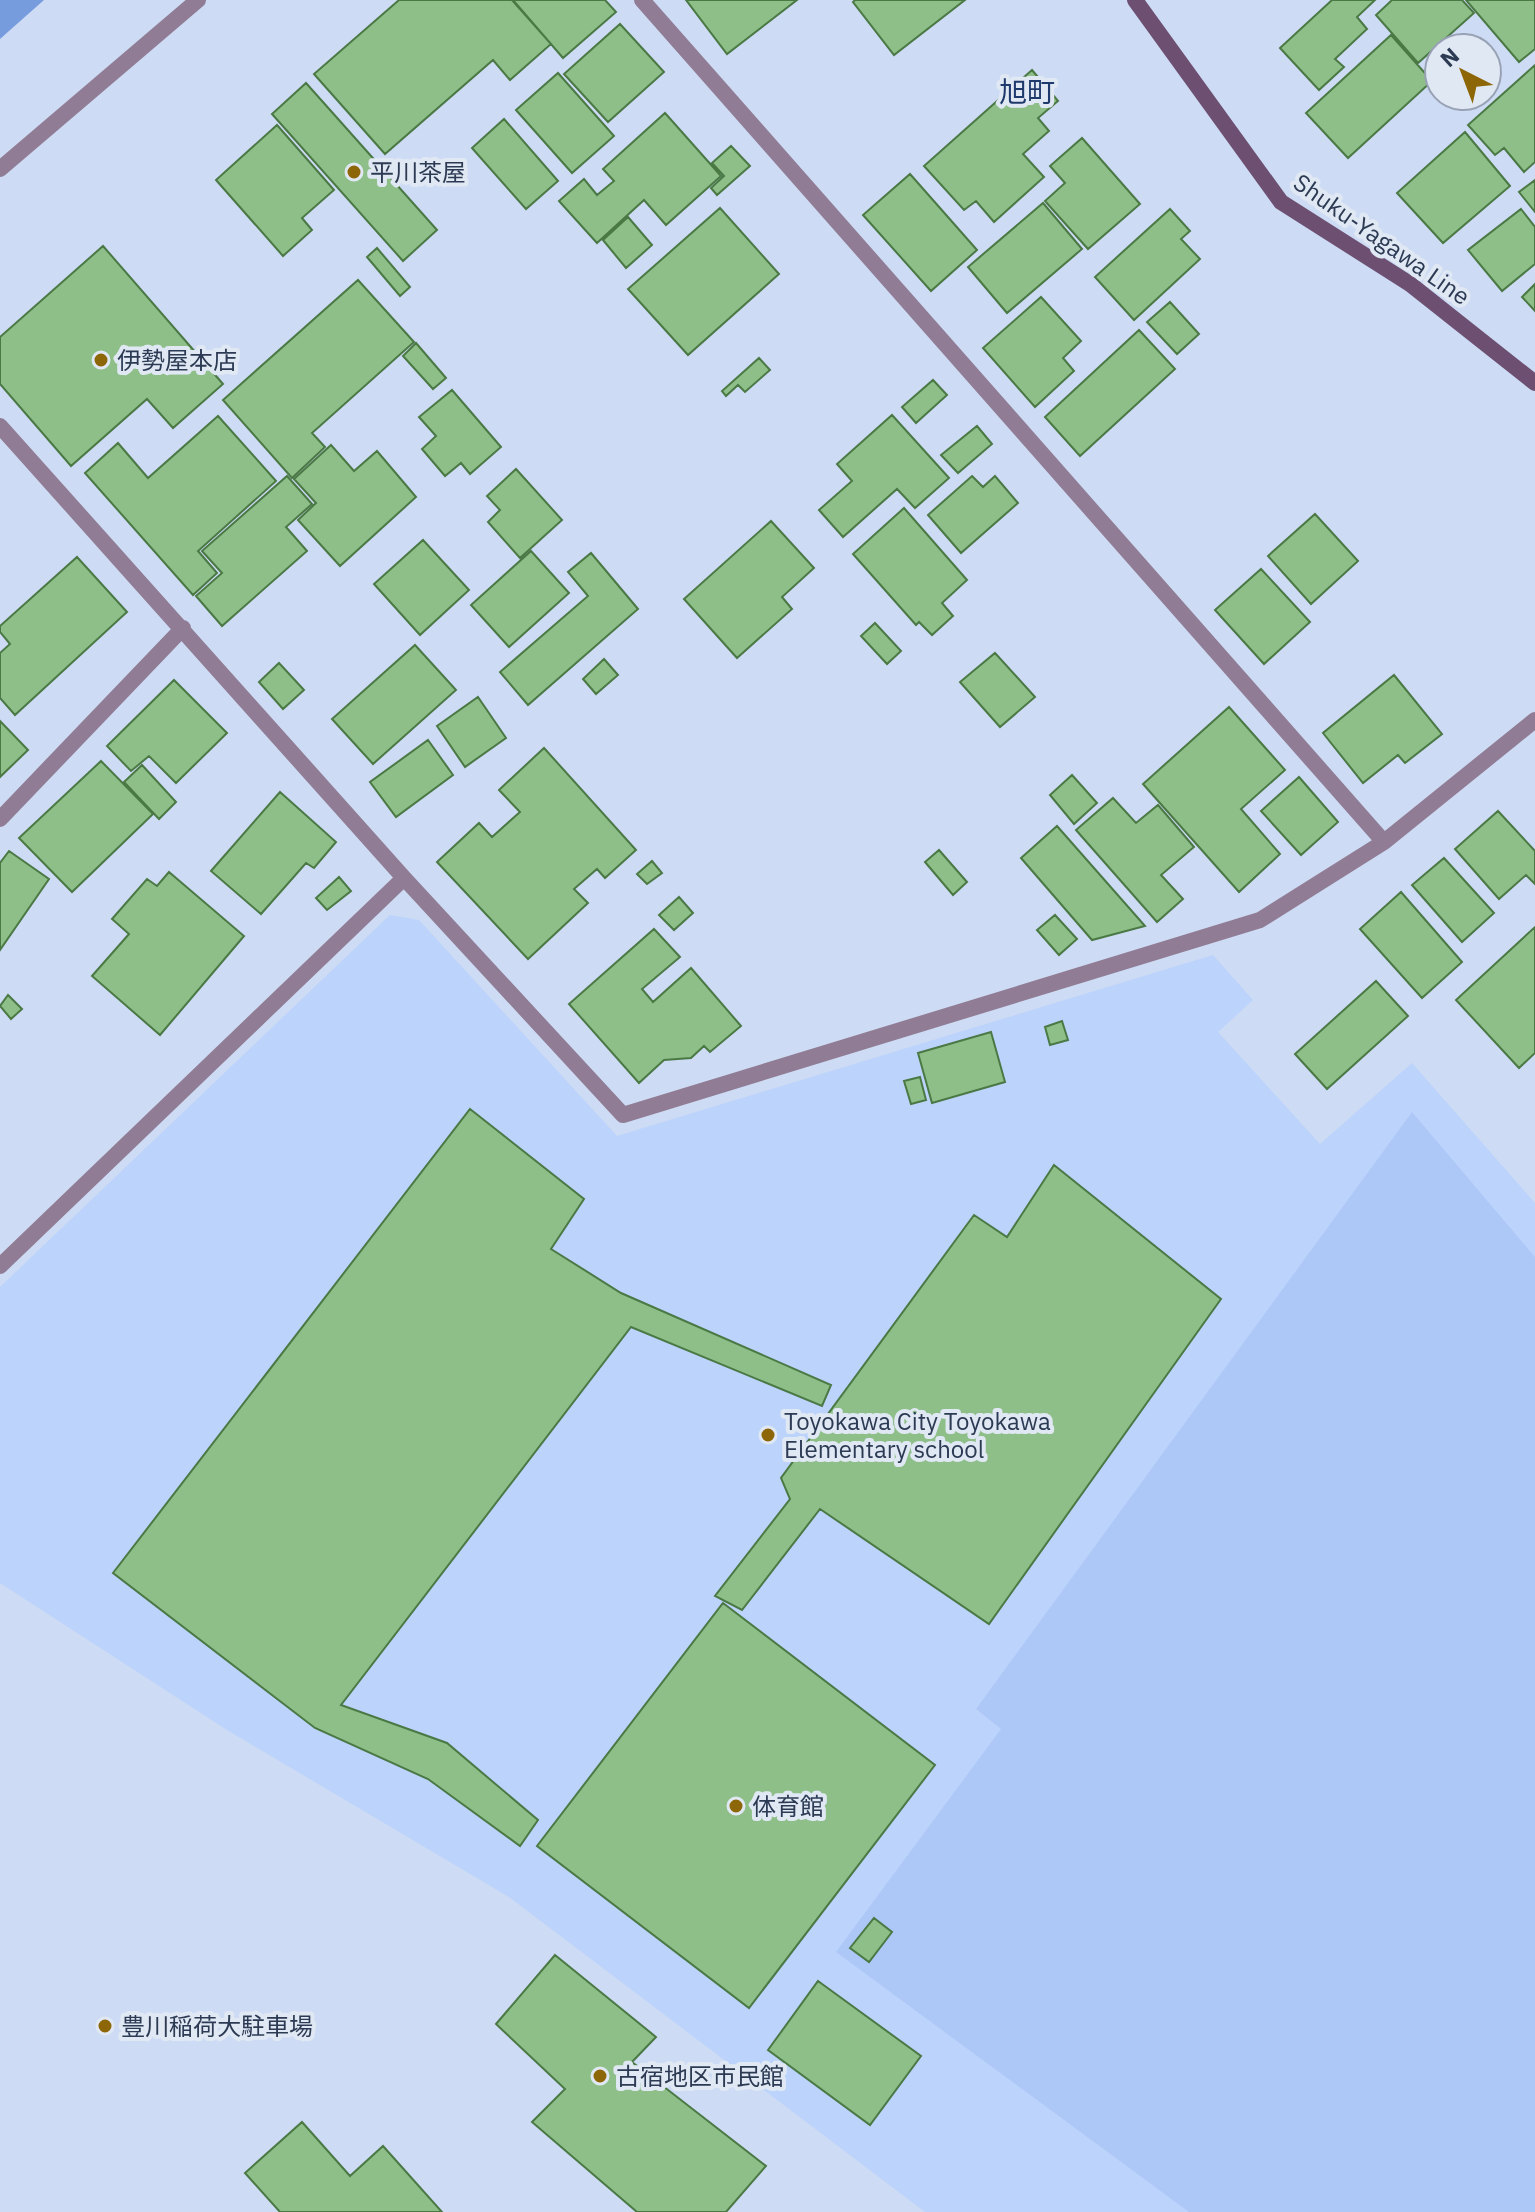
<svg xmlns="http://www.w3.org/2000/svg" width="1535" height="2212" viewBox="0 0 1535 2212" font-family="'IBM Plex Sans','Noto Sans JP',sans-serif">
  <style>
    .built { fill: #bcd3fc }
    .green { fill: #adc8f7 }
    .forest { fill: #779cde }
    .building { fill: #8ebf88; stroke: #4b7945; stroke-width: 2 }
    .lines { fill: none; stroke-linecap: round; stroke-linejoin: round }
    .minor { stroke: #907c94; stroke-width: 16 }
    .tertiary { stroke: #907c94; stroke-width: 16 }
    .secondary { stroke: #6d5071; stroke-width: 16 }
    .poi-dot { fill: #8d6608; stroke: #e0e8f4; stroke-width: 3 }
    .labels { text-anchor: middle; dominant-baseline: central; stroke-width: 8; stroke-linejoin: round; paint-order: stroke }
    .poi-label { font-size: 24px; fill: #2c3a53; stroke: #e0e8f4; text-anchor: start }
    .street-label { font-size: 24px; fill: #2c3a53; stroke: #e0e8f4 }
    .quarter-label { font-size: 28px; fill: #1e396b; stroke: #e0e8f4 }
  </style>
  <rect width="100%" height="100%" fill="#cddbf4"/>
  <path class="built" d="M390 915 419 920 617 1136 1213 955 1253 1000 1218 1032 1320 1144 1412 1063 1535 1203V2212H925L509 1897 227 1730 0 1583V1287Z"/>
  <path class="green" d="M1412 1112 1535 1257V2212H1189L836 1952 1001 1729 976 1709Z"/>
  <path class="forest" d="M0 0H44L0 39Z"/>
  <path class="building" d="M399 0H512L551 44 510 80 493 60 385 154 314 74Z
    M513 0H605L616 12 563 58Z
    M686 0H797L727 54Z
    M855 0H965L894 55 853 2Z
    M1332 0H1375L1357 17 1367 29 1335 59 1344 67 1319 90 1280 48Z
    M1392 0H1462L1474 13 1418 63 1376 15Z
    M1466 0H1535V49L1519 62Z
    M620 24 664 72 608 122 564 74Z
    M1391 35 1432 81 1348 158 1306 113Z
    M1535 65V162L1524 172 1504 148 1495 155 1468 125Z
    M1032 70 1058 101 1038 118 1049 131 1023 154 1044 177 994 222 976 201 964 210 924 166Z
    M558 73 614 136 572 173 516 110Z
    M306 83 437 230 403 261 272 114Z
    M665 113 721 176 666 225 644 200 597 243 559 201 584 179 597 195 614 181 603 169Z
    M504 119 558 181 526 209 472 148Z
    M277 125 334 190 302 218 312 230 283 256 216 180Z
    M1465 132 1510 186 1443 243 1397 193Z
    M1082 138 1140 204 1088 249 1045 201 1065 183 1050 166Z
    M731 146 750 166 717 195 711 188 724 176 712 163Z
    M910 174 977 250 931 291 863 215Z
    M1535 180V212L1519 192Z
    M1043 203 1082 249 1007 313 968 267Z
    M720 208 779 274 688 355 628 289Z
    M1170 209 1190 231 1181 239 1200 259 1134 320 1095 277Z
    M1521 209 1535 227V264L1502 291 1468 250Z
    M628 217 652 245 626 268 603 240Z
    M103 246 223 384 173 428 147 399 71 466 0 384V337Z
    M377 248 410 287 400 296 367 257Z
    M358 280 414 342 312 433 325 447 292 478 223 400Z
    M1535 284V311L1522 297Z
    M1041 297 1081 341 1063 358 1074 371 1035 407 983 348Z
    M1170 302 1199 334 1177 354 1147 322Z
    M1139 330 1175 369 1080 456 1045 417Z
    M416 343 446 378 433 389 403 356Z
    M759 358 770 370 745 392 738 385 726 396 722 391Z
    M933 380 947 395 916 423 902 407Z
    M452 390 501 447 470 474 461 463 445 476 422 449 436 436 419 417Z
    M892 415 949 478 915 508 897 489 843 537 819 510 852 481 837 464Z
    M218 416 276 481 198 551 217 573 193 595 85 473 118 443 148 478Z
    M977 426 992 444 958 473 941 455Z
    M331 445 354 471 377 451 416 497 340 566 298 520 316 503 294 479Z
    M516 469 562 520 520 558 488 522 500 510 487 496Z
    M287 476 312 504 286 527 307 551 222 626 196 596 222 573 202 551Z
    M972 476 983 487 995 476 1018 503 961 553 928 515Z
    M904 508 967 580 942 603 953 616 932 635 919 622 916 625 853 554Z
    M1315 514 1358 561 1311 604 1268 556Z
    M771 521 814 568 782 597 792 609 737 658 684 599Z
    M423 540 469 590 420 635 374 584Z
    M531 551 569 593 509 647 471 605Z
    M591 553 638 609 528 705 500 672 588 596 568 572Z
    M77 557 127 612 15 715 0 698V653L10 644 0 632V626Z
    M1261 569 1310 622 1264 664 1215 610Z
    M875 623 901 651 887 664 861 636Z
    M415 645 456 690 373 764 332 719Z
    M995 653 1035 697 1000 727 960 682Z
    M604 659 618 675 596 694 583 679Z
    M279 663 304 690 283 709 259 682Z
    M1394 675 1442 734 1405 763 1398 755 1363 783 1323 733Z
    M174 680 227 733 176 783 149 756 131 771 107 746Z
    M478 697 506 738 465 767 437 726Z
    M1229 707 1285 770 1241 809 1280 854 1239 892 1143 784Z
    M0 721 28 750 0 777Z
    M428 740 453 775 396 817 370 782Z
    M544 748 636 850 605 878 597 869 574 889 588 903 528 959 437 862 479 823 492 837 520 812 499 790Z
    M101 761 153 814 72 892 19 838Z
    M142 765 176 802 159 819 124 782Z
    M1072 775 1097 803 1074 824 1050 795Z
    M1299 777 1338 822 1301 855 1261 811Z
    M280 792 336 842 314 868 306 863 261 914 211 871Z
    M1113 798 1136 823 1158 805 1194 847 1161 875 1183 899 1157 922 1076 830Z
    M1498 811 1535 851V884L1526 875 1499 899 1455 849Z
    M1057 826 1145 926 1092 940 1021 858Z
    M939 850 967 882 953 895 925 862Z
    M9 851 49 879 0 950V863Z
    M1444 858 1494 913 1462 942 1412 885Z
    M652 861 662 873 647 884 637 874Z
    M169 872 244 936 160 1035 92 976 129 934 112 919 147 879 157 886Z
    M339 877 351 891 327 910 316 898Z
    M1401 892 1462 962 1422 998 1360 929Z
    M679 897 693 913 674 930 659 915Z
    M1055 915 1077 939 1059 955 1037 930Z
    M1535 927V1053L1519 1068 1456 1000Z
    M654 929 680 957 642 989 653 1002 691 968 741 1026 710 1052 704 1046 691 1058 664 1060 639 1083 569 1004Z
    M1376 981 1408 1016 1327 1089 1295 1054Z
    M8 995 22 1009 11 1019 0 1006Z
    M1062 1021 1068 1040 1050 1045 1045 1027Z
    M991 1032 1005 1082 932 1103 918 1053Z
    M920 1077 926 1100 911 1104 904 1081Z
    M470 1109 584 1199 551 1249 621 1293 831 1385 822 1406 631 1327 341 1705 447 1743 538 1820 520 1846 428 1779 315 1728 113 1573Z
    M1054 1165 1221 1299 989 1624 820 1509 742 1610 715 1596 790 1499 781 1478 974 1215 1007 1237Z
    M723 1603 935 1765 749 2008 537 1846Z
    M874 1918 892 1932 869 1962 850 1948Z
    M555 1955 656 2037 632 2062 766 2166 726 2212H637L532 2122 565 2089 496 2024Z
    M818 1981 921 2056 870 2125 768 2050Z
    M302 2122 350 2176 383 2146 442 2212H280L245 2173Z"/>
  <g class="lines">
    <path class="minor" d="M642 0 1384 842
      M0 426 404 878 623 1115 1260 920 1384 842 1535 720
      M0 819 183 628
      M0 1266 404 878"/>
    <path class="tertiary" d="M0 169 198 0"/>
    <path class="secondary" d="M1135 0 1281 202 1410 284 1535 383"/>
  </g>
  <g class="poi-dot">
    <circle cx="354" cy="172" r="8"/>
    <circle cx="101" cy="360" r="8"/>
    <circle cx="768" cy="1435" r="8"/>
    <circle cx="736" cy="1806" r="8"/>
    <circle cx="105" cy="2026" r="8"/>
    <circle cx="600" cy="2076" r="8"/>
  </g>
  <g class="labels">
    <g class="poi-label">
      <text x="370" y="172">平川茶屋</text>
      <text x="117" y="360">伊勢屋本店</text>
      <text x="784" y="1421">Toyokawa City Toyokawa<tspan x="784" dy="28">Elementary school</tspan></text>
      <text x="752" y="1806">体育館</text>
      <text x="121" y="2026">豊川稲荷大駐車場</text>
      <text x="616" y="2076">古宿地区市民館</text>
    </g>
    <g class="street-label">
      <text transform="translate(1382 239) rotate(35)">Shuku-Yagawa Line</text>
    </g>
    <g class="quarter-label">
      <text x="1027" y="91">旭町</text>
    </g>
  </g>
  <g transform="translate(1463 72) rotate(318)"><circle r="38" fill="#e0e8f4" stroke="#98a2b4" stroke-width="2"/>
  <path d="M0-6L14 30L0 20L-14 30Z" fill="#8d6608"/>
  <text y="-12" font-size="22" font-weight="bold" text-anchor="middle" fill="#2c3a53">N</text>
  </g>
</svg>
